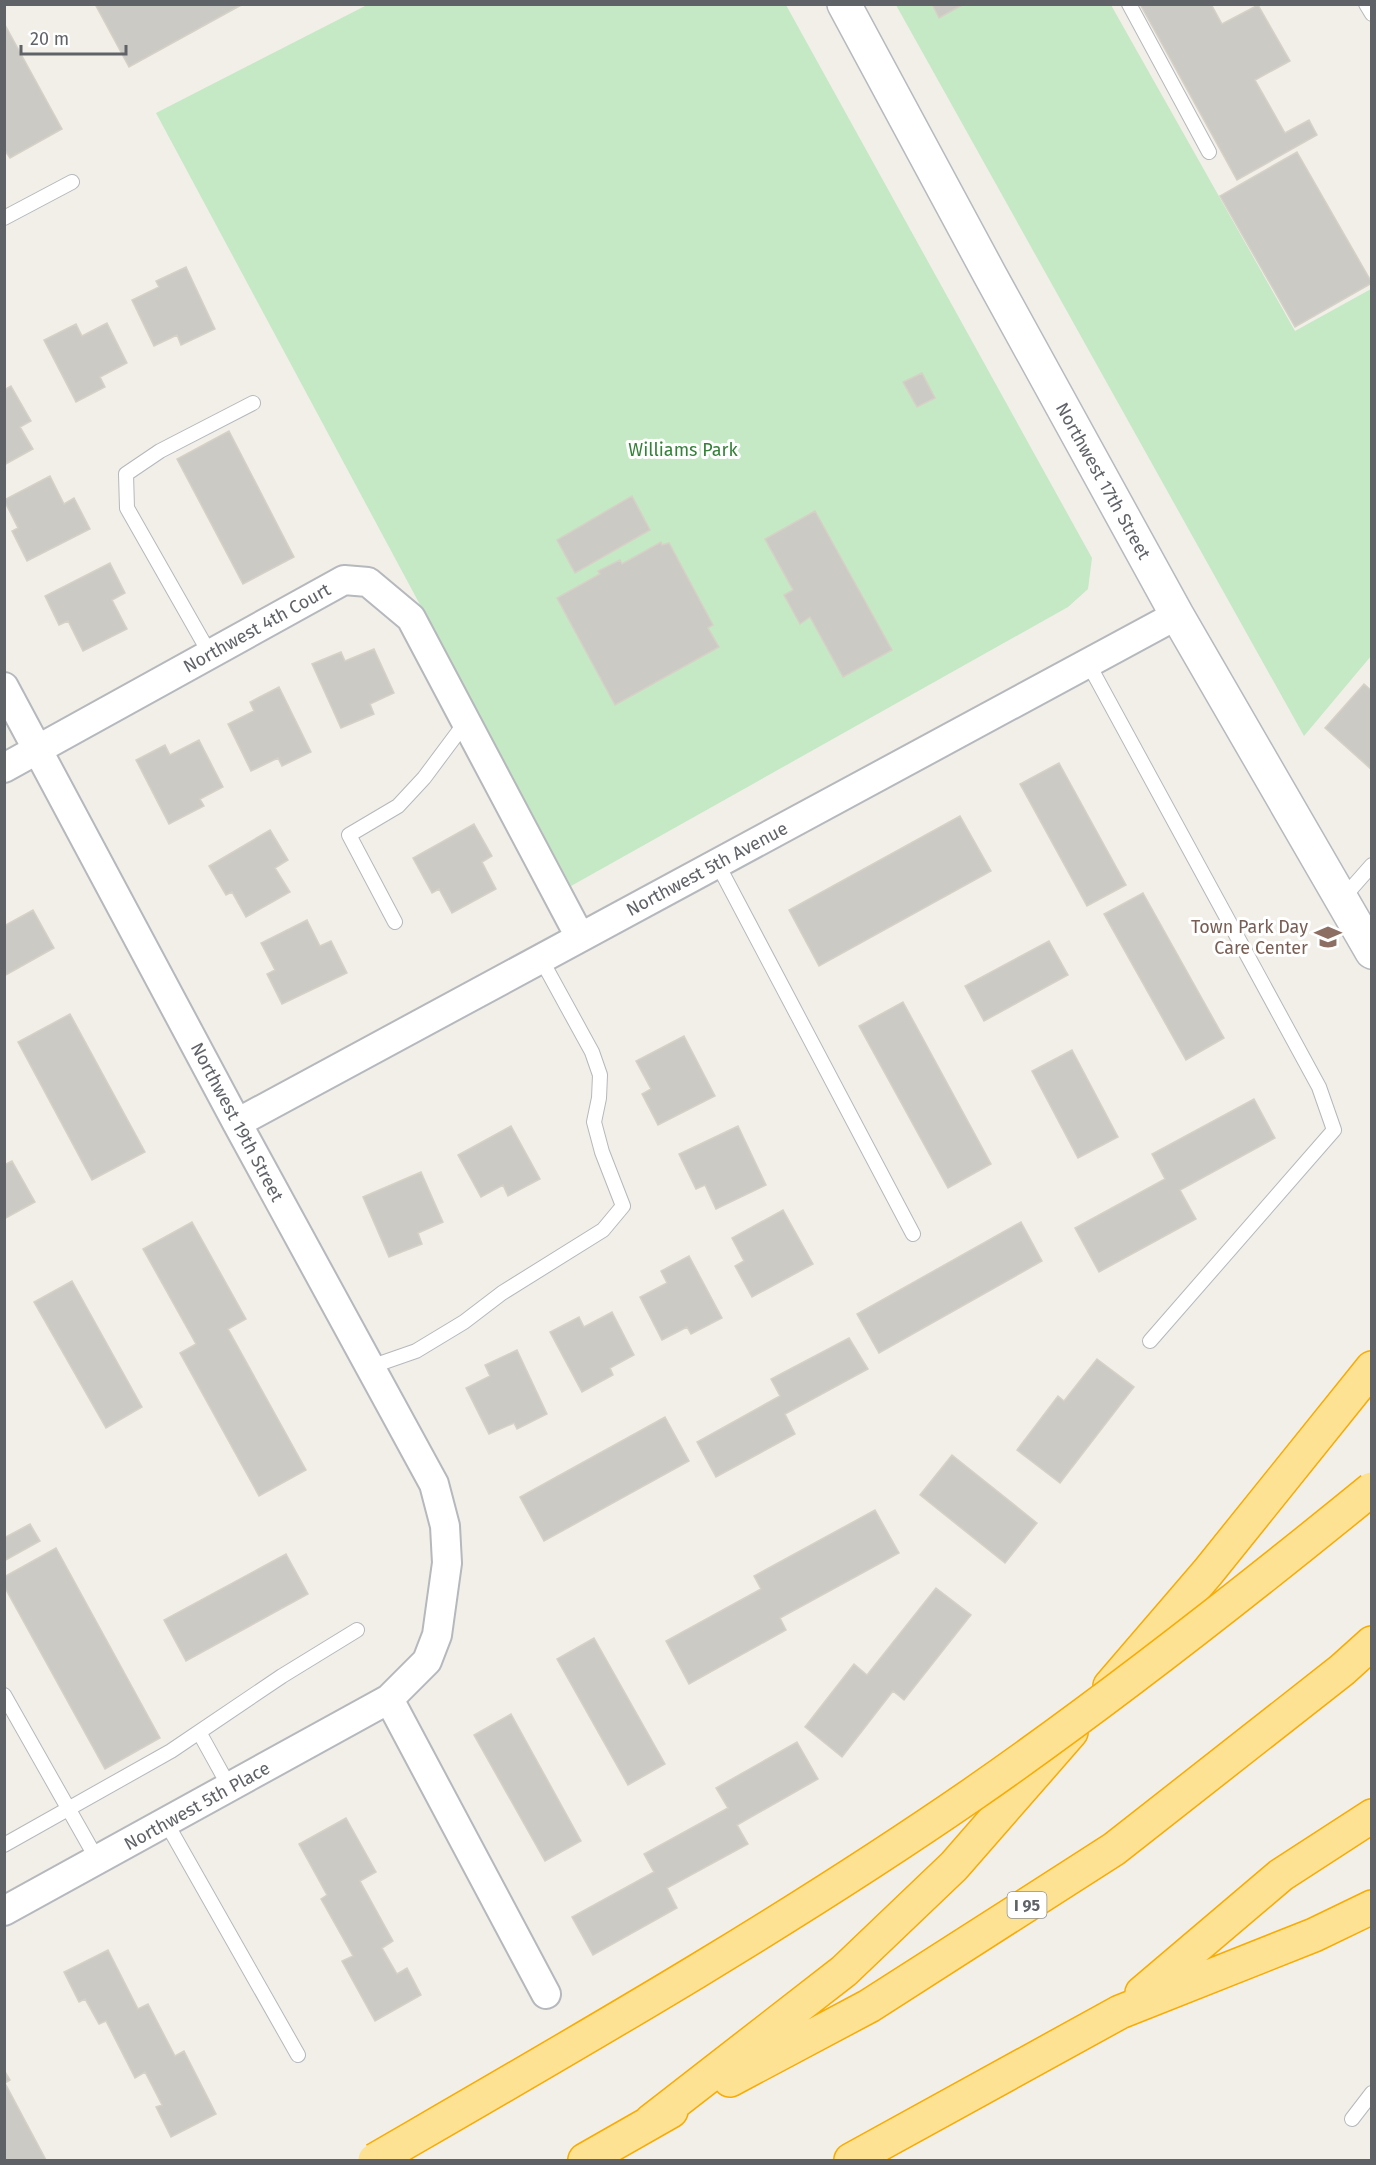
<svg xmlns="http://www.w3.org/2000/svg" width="1376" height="2165" viewBox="0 0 1376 2165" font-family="'Fira Sans',sans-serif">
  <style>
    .green { fill: #c5e8c5 }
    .building { fill: #cccac5; stroke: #d6d1c6; stroke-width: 1.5 }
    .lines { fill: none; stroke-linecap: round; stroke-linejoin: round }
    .lane-casing { stroke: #b5b8bc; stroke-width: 16 }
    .street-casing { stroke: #b5b8bc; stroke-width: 32 }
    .secondary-casing { stroke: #b6babf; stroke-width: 36 }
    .highway-casing { stroke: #f9ab00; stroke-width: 36 }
    .lane { stroke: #fff; stroke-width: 14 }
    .street { stroke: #fff; stroke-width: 28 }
    .secondary { stroke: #fff; stroke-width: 33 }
    .highway { stroke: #fde293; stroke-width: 33 }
    .highway-bridge-casing { stroke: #f9ab00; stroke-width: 36; stroke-linecap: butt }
    .highway-bridge { stroke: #fde293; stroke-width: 33 }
    .labels { text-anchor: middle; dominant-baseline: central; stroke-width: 6; stroke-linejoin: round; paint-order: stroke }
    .shield { fill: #fff; stroke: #8f9295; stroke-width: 1.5 }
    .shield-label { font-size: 16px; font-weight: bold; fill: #5f6368 }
    .park-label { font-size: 18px; fill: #348238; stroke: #fff }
    .street-label { font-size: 18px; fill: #5f6368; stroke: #fff }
    .education-label { font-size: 18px; fill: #785e54; stroke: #fff; text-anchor: end }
  </style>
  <rect width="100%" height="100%" fill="#f1efe8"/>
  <path class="green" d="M367 5H786L1092 558 1088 589 1068 607 571 886 156 113Z
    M896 5H1111L1295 331 1371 289V656L1304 736Z"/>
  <path class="building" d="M95 4H243L129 67Z
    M932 4H964L939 18Z
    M1140 4H1211L1222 24 1258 5 1290 61 1255 80 1285 133 1309 120 1317 135 1237 180Z
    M4 23 62 129 10 158 4 149Z
    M1297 152 1372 283 1295 327 1220 196Z
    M186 267 215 329 181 345 177 335 154 346 132 300 159 287 156 281Z
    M107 323 127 363 100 377 105 387 76 402 44 340 76 324 82 336Z
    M922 373 935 398 917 407 903 382Z
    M11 386 31 421 20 427 33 449 4 465V390Z
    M229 431 294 557 243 584 177 459Z
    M50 476 64 504 74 498 90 529 27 561 12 531 18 528 4 500Z
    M632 496 650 530 575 573 557 540Z
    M815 511 892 650 843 677 810 617 800 624 784 595 793 590 765 539Z
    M661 542 662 545 669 543 713 625 708 628 719 647 615 705 557 598 600 574 598 571 620 560 622 564Z
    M110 563 125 593 112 600 127 629 83 651 68 621 59 625 45 596Z
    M374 649 394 693 370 704 374 714 341 728 312 664 341 652 345 661Z
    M1364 684 1372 691V770L1325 728Z
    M279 687 311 752 282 766 278 758 251 771 228 724 254 711 250 702Z
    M199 740 223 787 200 799 204 806 169 824 136 760 165 745 170 755Z
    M1059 763 1126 885 1087 906 1020 784Z
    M960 816 991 871 819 966 789 910Z
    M474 824 492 856 482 862 496 889 452 913 439 889 432 893 413 858Z
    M270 830 288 860 275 868 290 892 246 917 232 892 226 895 209 866Z
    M1143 893 1224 1038 1186 1060 1104 914Z
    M33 910 54 948 4 976V926Z
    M307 920 320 946 331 941 347 973 282 1004 267 974 275 970 261 943Z
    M1049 941 1068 975 984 1021 965 986Z
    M903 1002 991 1164 948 1188 859 1026Z
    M70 1014 145 1152 92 1180 18 1042Z
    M684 1036 715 1096 658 1125 642 1094 651 1089 636 1061Z
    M1072 1050 1118 1137 1078 1158 1032 1071Z
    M1254 1099 1275 1138 1180 1190 1196 1219 1099 1272 1075 1228 1165 1179 1152 1154Z
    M511 1126 540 1179 508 1196 503 1185 481 1197 458 1155Z
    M738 1126 766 1185 716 1209 705 1185 696 1189 679 1154Z
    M12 1161 35 1202 4 1219V1165Z
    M421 1172 443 1222 418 1233 422 1244 389 1257 363 1197Z
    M783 1210 813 1264 752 1297 735 1266 744 1261 732 1238Z
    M192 1222 246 1319 228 1329 306 1470 259 1496 180 1353 196 1344 143 1249Z
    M1021 1222 1042 1261 879 1353 857 1314Z
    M689 1256 722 1318 691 1334 687 1327 662 1340 640 1297 667 1283 661 1271Z
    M72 1281 142 1407 106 1428 34 1302Z
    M612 1312 634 1355 610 1368 613 1375 582 1392 550 1332 579 1317 584 1327Z
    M849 1338 868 1369 785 1414 795 1434 716 1477 697 1442 780 1396 771 1379Z
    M517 1350 547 1414 517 1429 514 1423 489 1434 466 1388 490 1376 485 1365Z
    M1097 1359 1134 1387 1060 1483 1017 1450 1058 1396 1064 1401Z
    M665 1417 689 1461 544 1541 520 1497Z
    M952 1455 1037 1523 1005 1563 920 1495Z
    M875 1510 899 1553 780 1618 786 1630 689 1684 666 1641 761 1589 754 1576Z
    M30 1524 40 1541 4 1561V1538Z
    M56 1548 160 1738 105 1769 4 1586V1577Z
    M286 1554 308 1594 186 1661 164 1620Z
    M936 1588 971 1615 904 1700 893 1691 842 1757 805 1727 854 1664 867 1675Z
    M594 1638 665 1764 628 1785 557 1659Z
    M511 1714 581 1841 545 1861 474 1735Z
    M797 1742 818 1779 737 1825 748 1844 667 1888 677 1908 593 1955 572 1917 654 1872 644 1854 728 1808 716 1788Z
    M346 1818 376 1872 360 1881 393 1941 382 1948 397 1974 407 1968 421 1995 375 2021 342 1961 353 1956 321 1899 327 1895 299 1844Z
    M108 1950 138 2009 148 2004 175 2056 184 2051 216 2114 171 2137 156 2107 162 2105 145 2072 135 2078 106 2021 99 2024 85 1999 79 2002 64 1972Z
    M4 2070 10 2080 5 2083 46 2160H4Z"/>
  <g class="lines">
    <defs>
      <path id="lane" d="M1129 4 1209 152
        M1366 4 1372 14
        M4 218 72 182
        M210 654 127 508 126 474 160 451 253 403
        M1088 663 1319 1087 1334 1130 1150 1341
        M717 863 913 1234
        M1342 899 1372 865
        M395 922 349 835 398 806 424 778 465 723
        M370 1367 416 1351 464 1322 502 1293 603 1230 623 1206 602 1152 594 1122 599 1098 600 1075 592 1052 541 959
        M4 1695 98 1861
        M199 1732 230 1788
        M167 1824 298 2055
        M4 1845 171 1751 282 1676 357 1630
        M1352 2119 1372 2093"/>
      <path id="street" d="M4 687 237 1123 434 1484 445 1526 447 1563 437 1635 427 1661 389 1699 4 1911
        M4 768 344 580 368 582 411 618 580 937
        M237 1123 1177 615
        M389 1699 546 1994"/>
      <path id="secondary" d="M844 4 990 275 1177 615 1372 952"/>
      <path id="highway" d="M1110 1686 1208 1572 1372 1368
        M1142 1993 1281 1875 1372 1816
        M730 2080 869 2006 1114 1849 1342 1670 1372 1643
        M651 2121 844 1971 954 1866 1071 1732
        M585 2160 671 2111
        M851 2160 1120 2012 1314 1935 1372 1907"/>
    </defs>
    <use href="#lane" class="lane-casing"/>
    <use href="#street" class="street-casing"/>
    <use href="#secondary" class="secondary-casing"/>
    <use href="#highway" class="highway-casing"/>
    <use href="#lane" class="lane"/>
    <use href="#street" class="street"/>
    <use href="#secondary" class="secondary"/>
    <use href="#highway" class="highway"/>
    <defs>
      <path id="highway-bridge" d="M375 2160C577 2043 780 1927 973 1794 1110 1699 1242 1595 1372 1489"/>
    </defs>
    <use href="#highway-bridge" class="highway-bridge-casing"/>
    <use href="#highway-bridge" class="highway-bridge"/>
  </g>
  <defs>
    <symbol id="school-bare" viewBox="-9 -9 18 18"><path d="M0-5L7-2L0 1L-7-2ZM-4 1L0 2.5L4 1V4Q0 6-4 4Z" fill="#8d6e63" stroke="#fff" stroke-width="2.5" paint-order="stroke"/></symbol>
  </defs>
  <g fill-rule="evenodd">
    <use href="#school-bare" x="1309" y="918" width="38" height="38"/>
  </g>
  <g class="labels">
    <rect class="shield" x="1007.5" y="1892" width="39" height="26" rx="4.5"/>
    <g class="shield-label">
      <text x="1027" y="1905">I 95</text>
    </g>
    <g class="park-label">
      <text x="683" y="450">Williams Park</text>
    </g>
    <g class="street-label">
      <text transform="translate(1103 481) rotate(61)">Northwest 17th Street</text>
      <text transform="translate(257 628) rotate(-29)">Northwest 4th Court</text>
      <text transform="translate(707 869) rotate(-28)">Northwest 5th Avenue</text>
      <text transform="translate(237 1122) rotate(62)">Northwest 19th Street</text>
      <text transform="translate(197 1806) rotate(-29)">Northwest 5th Place</text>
    </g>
    <g class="education-label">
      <text x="1308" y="927">Town Park Day<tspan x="1308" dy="21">Care Center</tspan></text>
    </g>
  </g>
  <rect width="1376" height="2165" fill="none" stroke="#5f6368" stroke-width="12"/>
  <path d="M21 45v9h105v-9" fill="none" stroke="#5f6368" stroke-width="3"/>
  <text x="30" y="45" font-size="18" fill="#5f6368" stroke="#ffffff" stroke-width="4.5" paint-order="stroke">20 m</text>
</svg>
